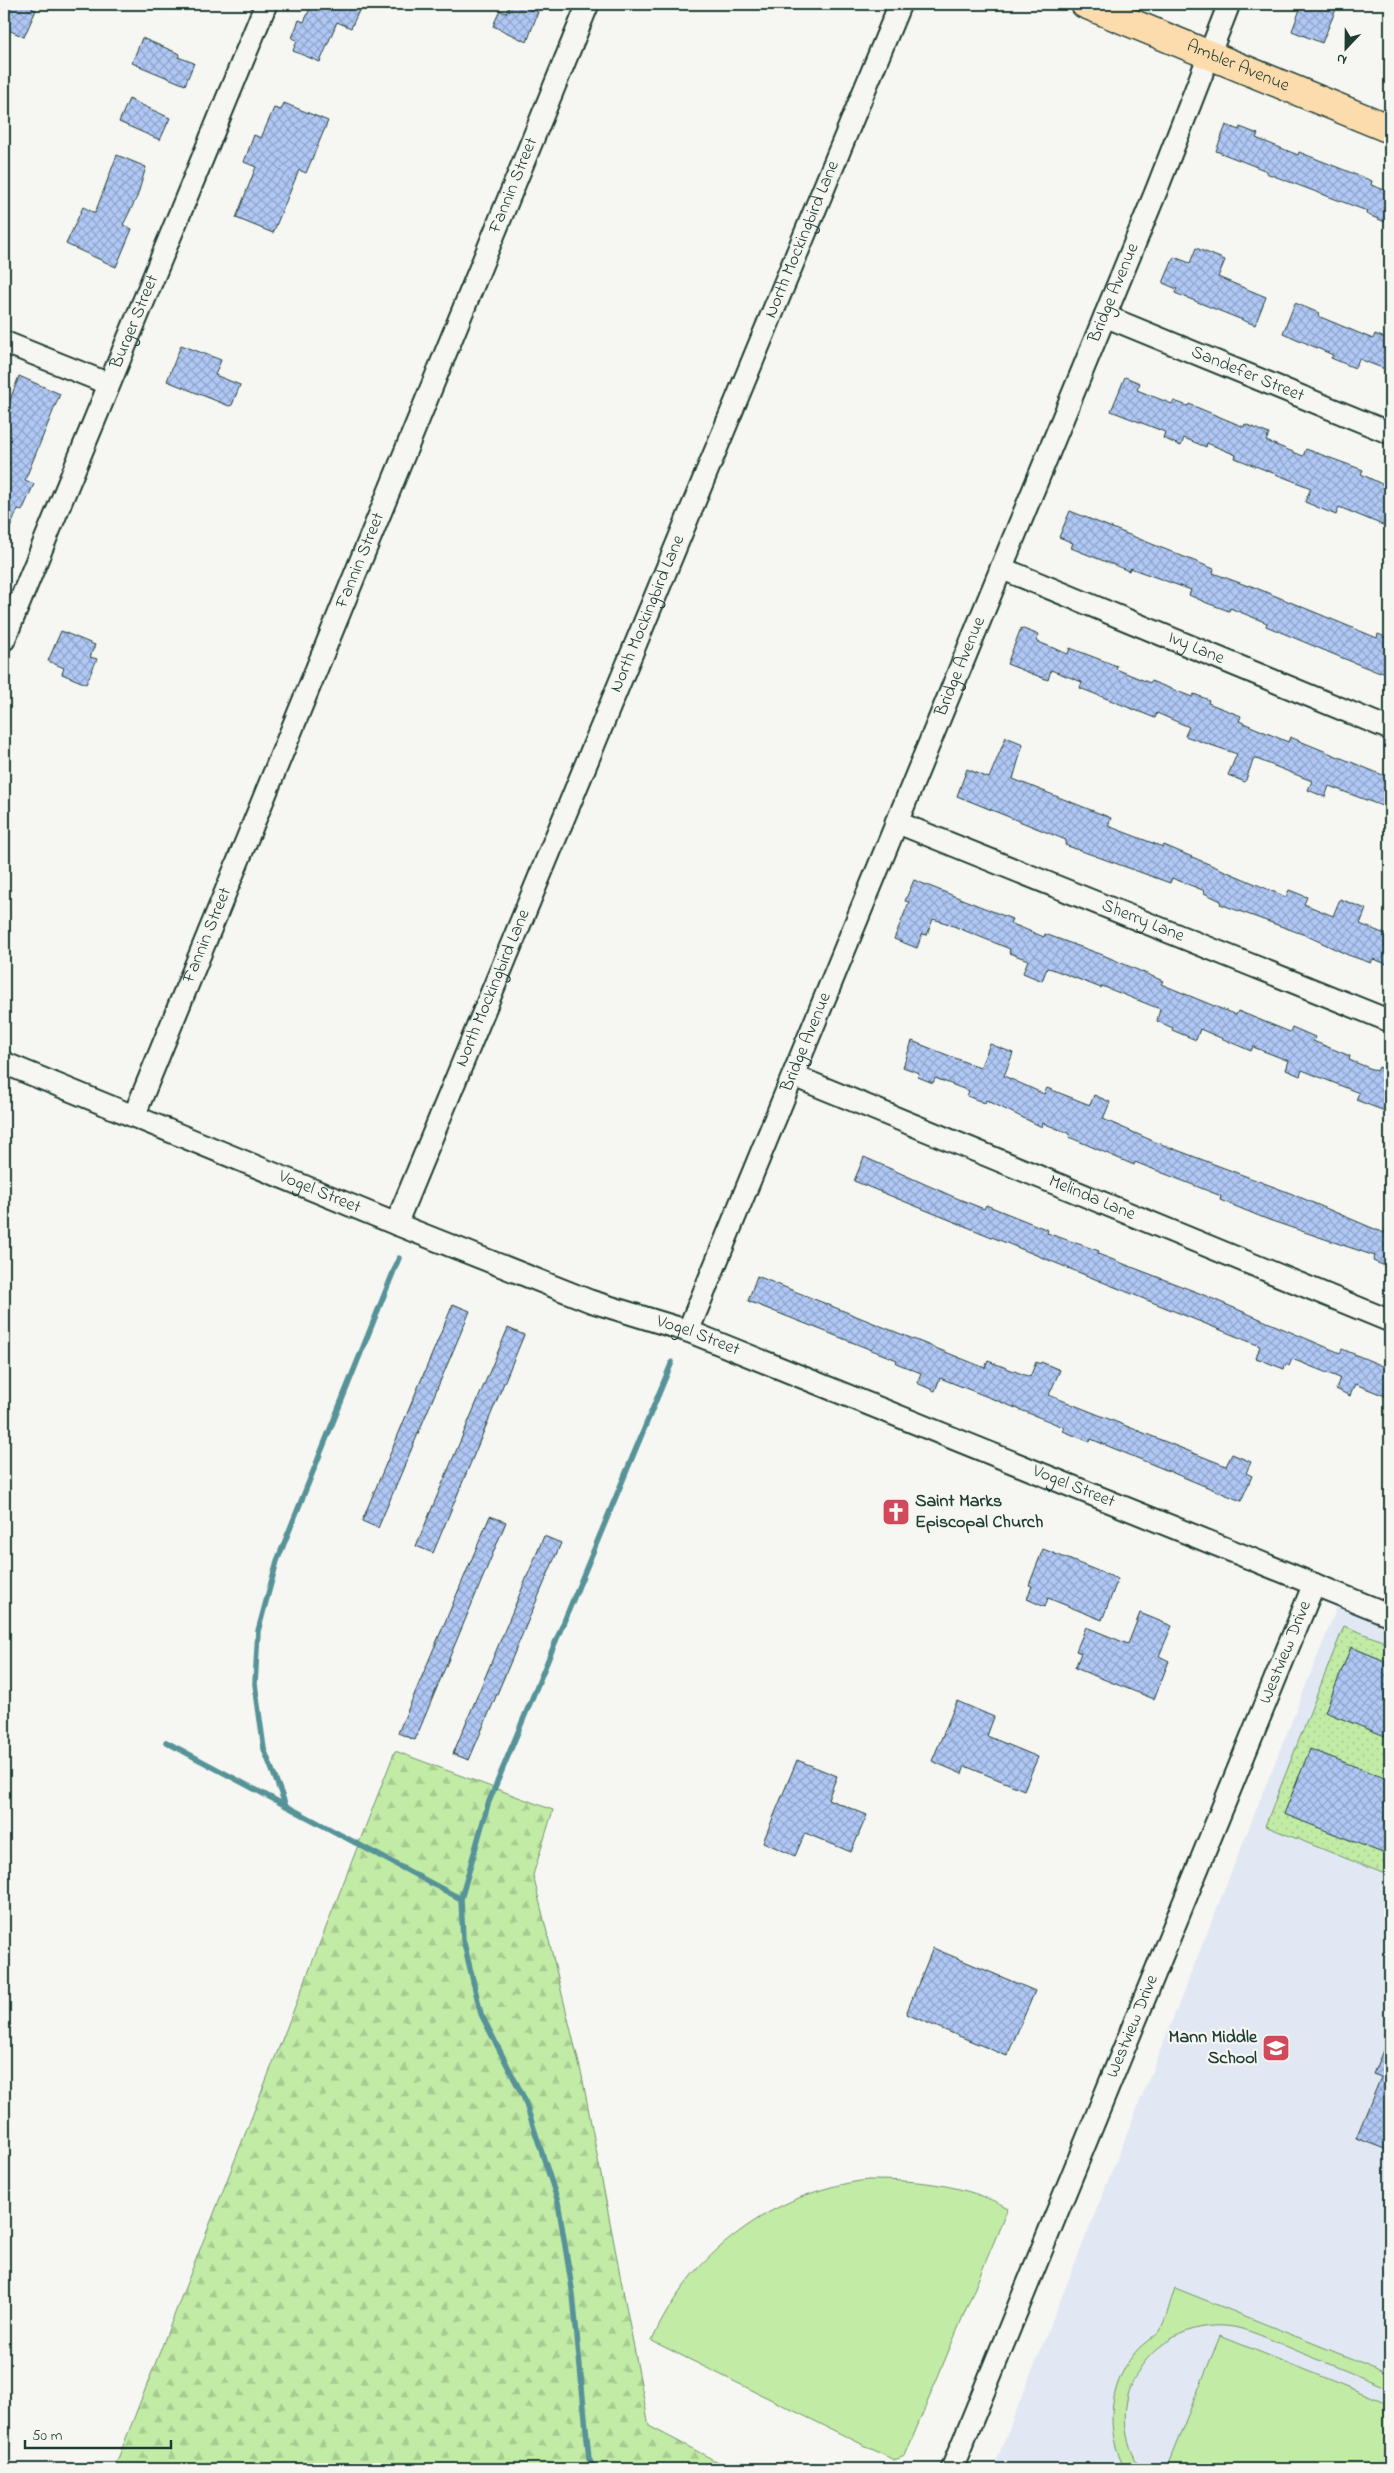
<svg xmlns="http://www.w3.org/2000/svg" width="1394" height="2473" viewBox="0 0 1394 2473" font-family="'Indie Flower',sans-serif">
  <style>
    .built { fill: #e1e8f3 }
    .forest { fill: url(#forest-firs); stroke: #70946d }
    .park { fill: url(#park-dots); stroke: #70946d }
    .pitch { fill: #c2eba6; stroke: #70946d }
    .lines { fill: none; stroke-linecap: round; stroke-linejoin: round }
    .stream { stroke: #579398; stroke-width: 5.5 }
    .building { fill: url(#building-cross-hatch); stroke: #1f3d34 }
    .minor-casing { stroke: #1f3d34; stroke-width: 25 }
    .major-casing { stroke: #1f3d34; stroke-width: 31 }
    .minor { stroke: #f6f6f2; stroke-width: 21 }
    .major { stroke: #fcdcac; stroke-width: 28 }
    .labels { text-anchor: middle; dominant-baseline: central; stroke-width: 4.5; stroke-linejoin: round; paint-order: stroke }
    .street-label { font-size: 18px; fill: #1f3d34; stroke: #f6f6f2 }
    .poi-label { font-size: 18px; font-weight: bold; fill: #1f3d34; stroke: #f6f6f2; text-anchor: start }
  </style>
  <defs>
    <pattern id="forest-firs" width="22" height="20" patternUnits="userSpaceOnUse" patternTransform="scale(1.25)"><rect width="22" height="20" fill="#c2eba6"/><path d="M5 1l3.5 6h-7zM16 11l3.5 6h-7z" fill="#a6ca90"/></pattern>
    <pattern id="park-dots" width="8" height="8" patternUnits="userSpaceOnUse" patternTransform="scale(1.25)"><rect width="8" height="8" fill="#c2eba6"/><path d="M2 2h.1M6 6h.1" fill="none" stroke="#a6ca90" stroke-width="1.8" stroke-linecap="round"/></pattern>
    <pattern id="building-cross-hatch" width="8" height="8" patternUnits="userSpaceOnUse" patternTransform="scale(1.25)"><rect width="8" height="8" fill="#b1c8f6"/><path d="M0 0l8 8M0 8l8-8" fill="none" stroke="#8fa4c8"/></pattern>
  </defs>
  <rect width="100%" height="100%" fill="#f6f6f2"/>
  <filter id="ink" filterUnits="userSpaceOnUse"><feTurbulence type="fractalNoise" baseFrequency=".02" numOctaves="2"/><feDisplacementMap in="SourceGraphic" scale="10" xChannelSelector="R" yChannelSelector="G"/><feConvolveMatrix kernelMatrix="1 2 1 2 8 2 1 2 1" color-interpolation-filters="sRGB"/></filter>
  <g filter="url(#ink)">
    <path class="built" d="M1338 1605 1390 1627V2469H993Z"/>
    <path class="forest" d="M395 1751 553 1810 533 1875 582 2076 649 2426 731 2469H114Z"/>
    <path class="park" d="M1344 1626 1390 1644V1876L1265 1826Z"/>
    <path class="pitch" d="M868 2180C916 2180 965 2184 1008 2208L905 2456 894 2460 652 2341C689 2254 774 2191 868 2180Z
      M1175 2288 1390 2374V2389C1361 2377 1332 2365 1302 2353 1282 2345 1263 2335 1242 2329 1200 2317 1153 2339 1134 2379 1120 2409 1123 2441 1141 2469H1125C1105 2432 1108 2387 1134 2354 1140 2345 1153 2338 1159 2331 1167 2319 1170 2301 1175 2288Z
      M1220 2336 1390 2404V2469H1166Z"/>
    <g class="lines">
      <path class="stream" d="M166 1742 461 1899
        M286 1806 264 1749 255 1684 258 1631 277 1561 399 1258
        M594 2469 589 2459 573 2295 558 2202 524 2098 481 2014 463 1939 461 1899 488 1804 672 1362"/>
    </g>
    <path class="building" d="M4 4H34L32 9 36 10 24 37 4 28Z
      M312 4H362L351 28 337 22 320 62 293 51 297 40 292 38 299 20 304 22Z
      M510 4H518L538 12 527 42 493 26 500 10 506 13Z
      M1302 4H1322L1336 9 1322 43 1292 31Z
      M142 38 180 54 178 57 194 63 185 85 132 63Z
      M129 99 170 118 160 140 119 122Z
      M284 103 328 121 306 173 299 170 273 233 236 218 256 167 244 162 254 135 261 138 274 108 281 110Z
      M1226 125 1239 130 1240 127 1258 134 1256 138 1298 155 1299 152 1372 181 1371 185 1390 192V224L1366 214 1367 211 1266 173 1267 171 1216 151Z
      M117 155 146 167 137 197 123 225 132 229 116 267 66 244 83 207 95 213Z
      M1196 248 1225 260 1218 277 1266 297 1255 325 1175 293 1177 289 1163 283 1174 257 1190 263Z
      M1295 303 1319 313 1318 316 1373 339 1375 334 1390 340V371L1359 359 1355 368 1331 358 1333 355 1283 333Z
      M181 345 221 360 215 375 240 385 232 405 229 406 167 381Z
      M19 376 60 394 25 480 34 484 22 511 18 509 4 542V475L10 463 4 460V426L9 414 5 413Z
      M1125 377 1140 383 1137 390 1172 404 1174 401 1188 406 1189 404 1244 427 1245 424 1269 434 1266 441 1303 456 1306 449 1363 470 1361 474 1390 488V528L1339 507 1336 515 1305 502 1311 488 1235 458 1236 455 1207 443 1206 447 1184 438 1181 446 1163 438 1165 432 1111 411Z
      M1070 511 1214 569 1213 573 1248 586 1249 585 1377 638 1378 634 1390 639V675L1381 671 1380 673 1340 657 1266 626 1267 623 1230 608 1229 611 1207 603 1189 595 1191 590 1130 568 1129 571 1071 548 1073 543 1059 537Z
      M1021 628 1039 635 1036 641 1068 654 1070 648 1117 666 1116 669 1150 683 1151 681 1192 697 1194 694 1209 700 1208 703 1241 716 1239 721 1255 728 1288 742 1290 737 1390 778V809L1329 786 1325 797 1308 790 1312 781 1254 758 1245 782 1228 775 1237 754 1185 736 1189 727 1157 713 1155 718 1080 688 1082 682 1051 670 1048 680 1007 664Z
      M61 631 95 645 90 657 97 659 86 684 62 674 64 668 48 661Z
      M1006 737 1023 744 1013 779 1111 818 1108 826 1163 847 1164 845 1286 897 1289 890 1307 897 1304 904 1333 916 1340 899 1366 909 1360 924 1390 936V965L1373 959 1371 963 1348 955 1305 935 1239 911 1220 904 1221 901 1204 893 1205 891 1172 878 1170 883 1065 845 1066 840 957 796 967 769 989 778Z
      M914 880 1012 919 1010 923 1044 937 1045 934 1103 955 1163 981 1161 984 1236 1015 1238 1011 1290 1032 1292 1027 1315 1037 1313 1041 1350 1056 1349 1060 1377 1071 1379 1067 1390 1071V1113L1356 1100 1359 1093 1302 1070 1300 1076 1286 1070 1289 1061 1253 1047 1251 1051 1200 1029 1196 1040 1172 1030 1173 1028 1157 1021 1160 1009 1102 986 1101 988 1052 969 1047 968 1042 981 1023 973 1028 960 1009 953 1010 949 946 923 933 919 927 935 922 934 917 948 894 939 909 902 905 901Z
      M912 1041 980 1068 990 1044 1013 1053 1004 1076 1044 1094 1047 1088 1090 1105 1094 1095 1110 1102 1103 1119 1153 1141 1290 1193 1384 1233 1390 1220V1268L1373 1261 1375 1256 1269 1220 1220 1200 1221 1196 1135 1162 1134 1165 1069 1137 1070 1134 1043 1123 1042 1127 986 1100 985 1103 967 1096 969 1091 935 1078 933 1083 918 1077 919 1073 903 1067Z
      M864 1157 954 1197 984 1209 986 1205 1048 1230 1047 1233 1099 1251 1098 1254 1199 1293 1340 1353 1342 1349 1390 1369V1398L1355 1384 1350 1396 1336 1389 1340 1378 1292 1359 1289 1366 1286 1364 1284 1369 1256 1358 1260 1346 854 1181Z
      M757 1276 985 1368 988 1361 1030 1377 1036 1362 1040 1364 1041 1362 1060 1370 1049 1395 1226 1466 1232 1454 1251 1462 1246 1473 1252 1476 1241 1501 1091 1439 1090 1442 1063 1431 1065 1428 1051 1422 940 1378 935 1391 917 1383 921 1373 896 1363 897 1360 748 1301Z
      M453 1304 470 1311 378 1528 362 1521Z
      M508 1328 524 1335 433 1553 416 1546Z
      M490 1516 506 1522 415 1740 398 1733Z
      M544 1536 561 1543 469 1760 453 1754Z
      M1043 1549 1118 1579 1102 1620 1048 1598 1045 1607 1027 1599 1032 1586 1029 1585Z
      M1140 1613 1172 1626 1159 1656 1169 1661 1154 1699 1075 1668 1081 1653 1076 1651 1086 1627 1128 1644Z
      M1351 1647 1390 1663V1738L1325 1712Z
      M957 1701 994 1717 987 1736 1038 1757 1024 1790 965 1766 962 1774 932 1761Z
      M1310 1749 1390 1780V1856L1284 1814Z
      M797 1760 837 1776 828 1799 867 1815 851 1852 805 1833 795 1856 763 1842Z
      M933 1948 1035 1991 1007 2056 906 2014Z
      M1390 2034V2151L1356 2138 1381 2077 1373 2074Z"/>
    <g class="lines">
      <defs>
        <g id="minor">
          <path id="s1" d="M1105 316 1390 433"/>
          <path d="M4 342 109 384"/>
          <path id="s2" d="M1001 568 1390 729"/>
          <path id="s3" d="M4 640 266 4"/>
          <path id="s4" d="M896 822 1390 1021"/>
          <path id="s5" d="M4 1063 396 1224 590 1301 688 1331 1390 1615"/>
          <path id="s6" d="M794 1076 1390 1321"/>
          <path id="s7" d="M134 1116 588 4"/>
          <path id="s8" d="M396 1224 900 4"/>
          <path id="s9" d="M688 1331 1157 189 1229 4"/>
          <path id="s10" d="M952 2469 1314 1584"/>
        </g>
        <g id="major">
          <path id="s11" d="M1085 4 1390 129"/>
        </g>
      </defs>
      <use href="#minor" class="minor-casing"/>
      <use href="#major" class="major-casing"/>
      <use href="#minor" class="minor"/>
      <use href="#major" class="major"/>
    </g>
  </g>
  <defs>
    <symbol id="church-square" viewBox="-11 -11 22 22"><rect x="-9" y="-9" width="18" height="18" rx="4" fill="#d1495b" stroke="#f6f6f2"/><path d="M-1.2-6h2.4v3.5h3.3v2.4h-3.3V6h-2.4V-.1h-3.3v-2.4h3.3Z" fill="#fff"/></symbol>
    <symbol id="school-square" viewBox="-11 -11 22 22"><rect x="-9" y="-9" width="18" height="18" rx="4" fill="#d1495b" stroke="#f6f6f2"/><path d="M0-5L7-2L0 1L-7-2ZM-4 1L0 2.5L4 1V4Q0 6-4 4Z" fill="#fff"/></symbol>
  </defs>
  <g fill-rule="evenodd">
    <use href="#church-square" x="880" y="1496" width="32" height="32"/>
    <use href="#school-square" x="1260" y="2032" width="32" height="32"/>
  </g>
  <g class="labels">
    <g class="street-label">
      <text stroke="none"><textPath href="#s11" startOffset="165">Ambler Avenue</textPath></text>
      <text stroke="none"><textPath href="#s7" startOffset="1005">Fannin Street</textPath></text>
      <text stroke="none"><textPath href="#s8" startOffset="1065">North Mockingbird Lane</textPath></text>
      <text stroke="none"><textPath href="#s9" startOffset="1122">Bridge Avenue</textPath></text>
      <text stroke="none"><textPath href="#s3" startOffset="344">Burger Street</textPath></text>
      <text stroke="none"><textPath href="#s1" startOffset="154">Sandefer Street</textPath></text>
      <text stroke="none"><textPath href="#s7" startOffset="600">Fannin Street</textPath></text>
      <text stroke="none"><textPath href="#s8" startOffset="660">North Mockingbird Lane</textPath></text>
      <text stroke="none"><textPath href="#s2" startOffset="211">Ivy Lane</textPath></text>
      <text stroke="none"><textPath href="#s9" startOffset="718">Bridge Avenue</textPath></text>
      <text stroke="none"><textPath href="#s4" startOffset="266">Sherry Lane</textPath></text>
      <text stroke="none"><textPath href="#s7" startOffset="195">Fannin Street</textPath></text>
      <text stroke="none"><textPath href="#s8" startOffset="255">North Mockingbird Lane</textPath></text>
      <text stroke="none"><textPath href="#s9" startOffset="312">Bridge Avenue</textPath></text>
      <text stroke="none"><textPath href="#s5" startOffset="341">Vogel Street</textPath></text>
      <text stroke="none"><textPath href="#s6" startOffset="322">Melinda Lane</textPath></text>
      <text stroke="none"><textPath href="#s5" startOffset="746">Vogel Street</textPath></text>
      <text stroke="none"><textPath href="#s5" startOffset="1151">Vogel Street</textPath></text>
      <text stroke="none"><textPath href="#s10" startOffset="882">Westview Drive</textPath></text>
      <text stroke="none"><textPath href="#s10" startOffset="478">Westview Drive</textPath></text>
    </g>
    <g class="poi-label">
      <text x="915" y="1502">Saint Marks<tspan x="915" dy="21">Episcopal Church</tspan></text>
      <text x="1257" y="2038" text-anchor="end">Mann Middle<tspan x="1257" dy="21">School</tspan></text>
    </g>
  </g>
  <rect width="1394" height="2473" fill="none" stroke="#f6f6f2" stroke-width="20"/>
  <rect x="10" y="10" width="1374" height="2453" fill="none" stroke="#1f3d34" stroke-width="2" filter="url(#ink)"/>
  <g transform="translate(1346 48) rotate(202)" stroke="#f6f6f2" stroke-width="4" paint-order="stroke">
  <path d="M0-4L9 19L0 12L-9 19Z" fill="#1f3d34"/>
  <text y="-8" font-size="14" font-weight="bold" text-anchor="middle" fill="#1f3d34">N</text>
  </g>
  <path d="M25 2440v8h146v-8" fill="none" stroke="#1f3d34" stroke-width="2.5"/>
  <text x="32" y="2440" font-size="15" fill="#1f3d34" stroke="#f6f6f2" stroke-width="4" paint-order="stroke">50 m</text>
</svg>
